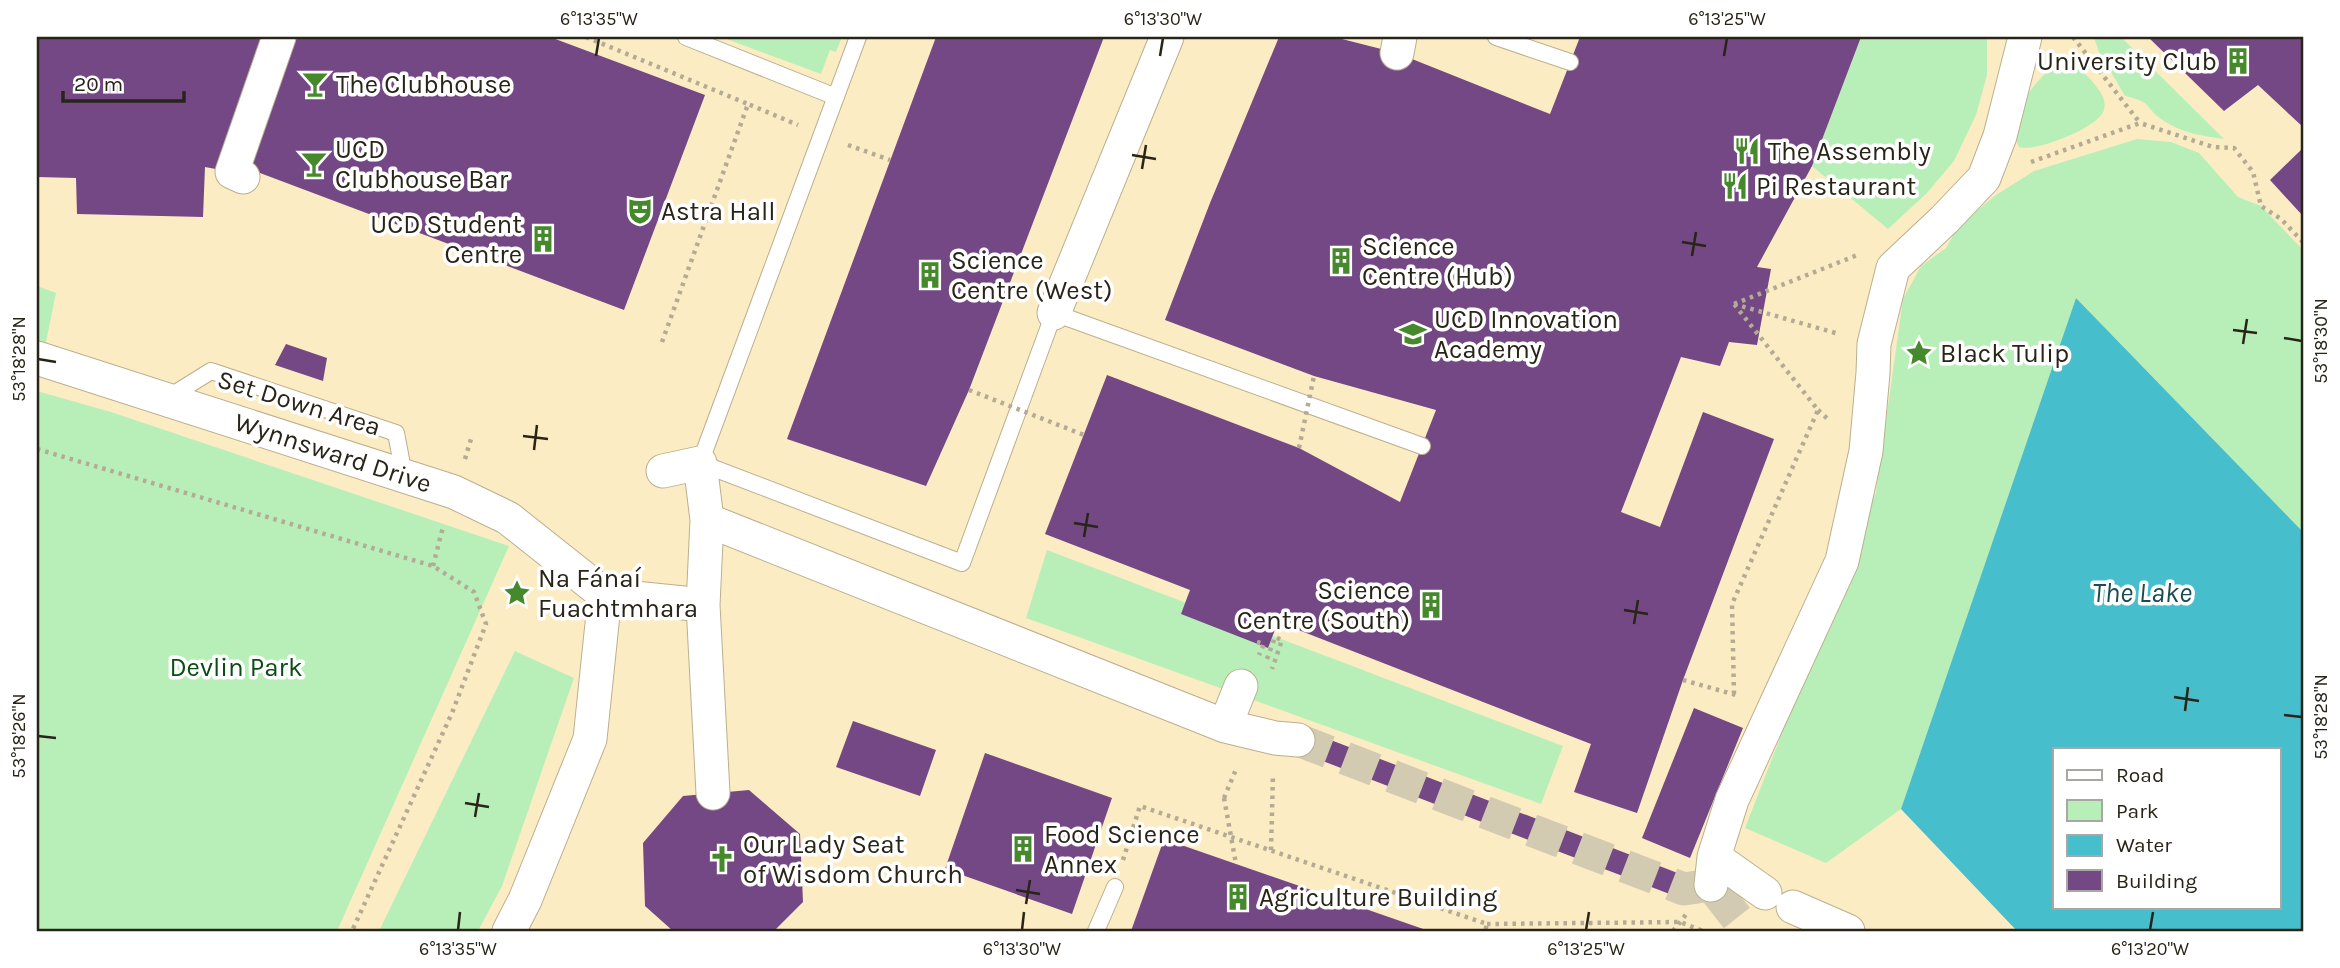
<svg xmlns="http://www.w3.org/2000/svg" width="2340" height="968" viewBox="0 0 2340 968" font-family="Karla,sans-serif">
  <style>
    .built { fill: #fcecc3; fill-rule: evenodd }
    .green { fill: #b8efb9 }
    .water { fill: #47becb; fill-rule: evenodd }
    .building { fill: #734885 }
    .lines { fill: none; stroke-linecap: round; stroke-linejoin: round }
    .street-tunnel { stroke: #d3cab2; stroke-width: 33; stroke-dasharray: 33 17; stroke-linecap: butt }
    .lane-casing { stroke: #bbaf8f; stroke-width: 18 }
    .street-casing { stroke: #bbaf8f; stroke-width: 35 }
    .path { stroke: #b4ab95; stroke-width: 4.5; stroke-dasharray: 3.5 5; stroke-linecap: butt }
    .lane { stroke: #fff; stroke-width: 16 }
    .street { stroke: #fff; stroke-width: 33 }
    .path-bridge { stroke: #b4ab95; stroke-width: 4.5; stroke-dasharray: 3.5 5; stroke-linecap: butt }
    .ticks { fill: none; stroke: #292418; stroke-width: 2.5 }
    .labels { text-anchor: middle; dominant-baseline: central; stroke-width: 7; stroke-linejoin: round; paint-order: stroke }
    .poi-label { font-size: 26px; fill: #292418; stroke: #fff; text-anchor: start }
    .street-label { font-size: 26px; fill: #292418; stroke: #fff }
    .park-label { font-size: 26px; fill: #094d15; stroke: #fff }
    .water-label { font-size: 28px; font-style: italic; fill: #1a4d53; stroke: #fff }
    .neatline { fill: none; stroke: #292418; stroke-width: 2.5 }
    .ticks-label { font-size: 18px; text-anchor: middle; fill: #292418 }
  </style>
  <rect width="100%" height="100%" fill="#fef3d8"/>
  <path class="built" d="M37 37H2303V931H37ZM2055 749H2279V907H2055Z"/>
  <path class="green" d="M721 37H842L836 52 830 50 821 74Z
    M1861 37H1987V75L1976 115 1954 161 1926 194 1888 229 1812 166Z
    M2094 37H2121L2224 139C2201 136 2181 133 2161 119 2143 105 2152 102 2125 96L2099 52Z
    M2055 65C2072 65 2081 68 2092 81 2099 90 2107 98 2104 110 2100 127 2034 153 2019 147 2004 117 2033 83 2055 65Z
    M2137 139 2171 142 2199 153 2238 197 2261 206 2303 250V532L2076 298 1901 809 1826 863 1745 828 1876 492 1903 299 1921 266 1946 248 1959 225 1996 195 2034 171Z
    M37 286 56 293 45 347 37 345Z
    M37 391 111 412 509 546 337 931H37Z
    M1047 550 1563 746 1541 804 1026 618Z
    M515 651 574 678 502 886 478 931H379Z"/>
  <path class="water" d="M2076 298 2303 532V931H2017L1901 809ZM2055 749H2279V907H2055Z"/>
  <path class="building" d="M37 37H279L278 87 297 37H550L705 95 624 310 247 168 232 172 205 167 203 217 77 214 76 178 37 177Z
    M936 37H1104L969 390 926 486 787 439Z
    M1279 37H1334L1397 53 1550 114 1580 37H1861L1812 166 1757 267 1771 269 1757 345 1729 342 1720 366 1681 357 1621 512 1660 527 1703 412 1774 439 1683 680 1637 813 1574 792 1591 744 1278 622 1268 648 1181 614 1190 590 1045 534 1107 375 1299 448 1400 502 1436 410 1314 376 1165 320 1210 203Z
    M2148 37H2303V127L2258 85 2224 111Z
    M2303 148V216L2270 180Z
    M286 344 327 358 323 381 275 365Z
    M1694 708 1743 728 1690 858 1642 838Z
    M853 721 936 750 920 796 836 767Z
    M1302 729 1688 877 1680 898 1294 750Z
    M985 753 1112 798 1072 914 945 869Z
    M749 790 800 834 803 902 774 931H673L645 906 643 843 683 796Z
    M1164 839 1429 931H1131Z"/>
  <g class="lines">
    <path class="street-tunnel" d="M1298 740 1684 889 1711 885 1747 931"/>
    <defs>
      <path id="lane" d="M686 37 836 97
        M858 37 700 463 962 563 1054 313 1422 446
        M1496 37 1570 62
        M166 399 211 371 396 433 404 475
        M1096 931 1115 887"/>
      <path id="street" d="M1397 53 1400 37
        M243 177 232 172 279 37
        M1054 313 1167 37
        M37 358 454 492 508 518 605 595
        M663 471 700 463 707 520
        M605 595 703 605 707 520 1225 726 1275 738 1298 740
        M703 605 713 793
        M1225 726 1241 686
        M1714 857 1765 893
        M1711 885 1714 857 1732 800 1842 561 1866 451 1873 373 1874 344 1893 268 1944 220 1984 178 2000 136 2025 37
        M1793 907 1848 931
        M509 931 525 900 590 739 605 595"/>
    </defs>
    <use href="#lane" class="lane-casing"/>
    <use href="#street" class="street-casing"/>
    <path class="path" d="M586 37 748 104
      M2073 37 2140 123
      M848 145 890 160
      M2031 162 2140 123 2213 147 2234 148 2253 172 2261 206 2281 219 2303 242
      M1734 304 1860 254
      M1734 304 1839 334
      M662 342 748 104 798 125
      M1818 410 1830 421
      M37 449 433 566 474 592 486 624 452 713 352 931
      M465 459 471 439
      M433 566 443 527
      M1257 642 1264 644 1259 655
      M1267 659 1275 637 1282 640 1272 669
      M1683 680 1736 695
      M1734 694 1732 604 1818 410 1734 304
      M1224 798 1237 767
      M1271 850 1273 774
      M1123 860 1140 806 1487 924 1485 931
      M1487 924 1680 922 1703 931
      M1673 931 1688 912"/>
    <use href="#lane" class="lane"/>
    <use href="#street" class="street"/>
    <path class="path-bridge" d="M969 390 1084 435
      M1299 448 1314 376
      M1224 798 1236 864"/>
  </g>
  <path class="ticks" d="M596 56 599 38M1160 56 1163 38M1724 56 1727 38M1132 155 1156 159M1142 169 1146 145M1682 242 1706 246M1692 256 1696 232M2233 330 2257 333M2284 338 2302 341M2243 344 2247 319M38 359 56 362M523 436 548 439M534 450 537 425M1074 523 1098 527M1084 537 1088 513M1624 610 1648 614M1634 624 1638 600M2174 697 2199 701M2185 711 2188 687M2284 715 2302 717M38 736 56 738M465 803 489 807M475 817 479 793M1016 890 1040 894M1026 904 1030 880M458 930 460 912M1022 930 1024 912M1586 930 1589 912M2150 930 2153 912"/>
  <defs>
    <symbol id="building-bare" viewBox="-9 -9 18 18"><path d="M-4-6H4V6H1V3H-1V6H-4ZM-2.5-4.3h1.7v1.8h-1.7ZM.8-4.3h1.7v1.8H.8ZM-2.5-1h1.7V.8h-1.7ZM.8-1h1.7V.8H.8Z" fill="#46892c" stroke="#fff" stroke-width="2.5" paint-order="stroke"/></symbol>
    <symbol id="bar-bare" viewBox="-9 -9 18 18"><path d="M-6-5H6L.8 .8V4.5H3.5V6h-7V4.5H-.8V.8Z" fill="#46892c" stroke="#fff" stroke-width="2.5" paint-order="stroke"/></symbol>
    <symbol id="restaurant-bare" viewBox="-9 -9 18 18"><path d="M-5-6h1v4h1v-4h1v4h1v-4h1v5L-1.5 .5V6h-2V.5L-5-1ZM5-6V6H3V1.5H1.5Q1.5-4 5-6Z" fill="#46892c" stroke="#fff" stroke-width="2.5" paint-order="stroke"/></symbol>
    <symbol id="theatre-bare" viewBox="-9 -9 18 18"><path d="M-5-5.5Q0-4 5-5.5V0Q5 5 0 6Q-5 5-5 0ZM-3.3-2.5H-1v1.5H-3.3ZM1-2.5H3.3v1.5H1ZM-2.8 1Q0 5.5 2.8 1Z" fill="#46892c" stroke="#fff" stroke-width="2.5" paint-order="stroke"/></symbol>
    <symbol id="university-bare" viewBox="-9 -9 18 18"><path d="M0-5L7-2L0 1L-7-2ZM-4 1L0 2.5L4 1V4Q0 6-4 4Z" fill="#46892c" stroke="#fff" stroke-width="2.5" paint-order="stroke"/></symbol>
    <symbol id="sight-bare" viewBox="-9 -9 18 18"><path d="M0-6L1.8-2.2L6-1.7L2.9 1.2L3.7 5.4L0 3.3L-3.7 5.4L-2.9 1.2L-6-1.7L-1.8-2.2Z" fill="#46892c" stroke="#fff" stroke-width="2.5" paint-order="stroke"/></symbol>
    <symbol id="church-bare" viewBox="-9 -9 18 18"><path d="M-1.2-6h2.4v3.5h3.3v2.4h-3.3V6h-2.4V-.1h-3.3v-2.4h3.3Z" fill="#46892c" stroke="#fff" stroke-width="2.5" paint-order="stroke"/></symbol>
  </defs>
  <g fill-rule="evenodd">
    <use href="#building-bare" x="2219" y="42" width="38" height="38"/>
    <use href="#bar-bare" x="296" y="65" width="38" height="38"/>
    <use href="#restaurant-bare" x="1728" y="132" width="38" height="38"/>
    <use href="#bar-bare" x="295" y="145" width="38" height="38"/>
    <use href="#restaurant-bare" x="1716" y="167" width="38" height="38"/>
    <use href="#theatre-bare" x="621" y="192" width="38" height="38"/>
    <use href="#building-bare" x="524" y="220" width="38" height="38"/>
    <use href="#building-bare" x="1322" y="242" width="38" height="38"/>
    <use href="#building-bare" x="911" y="256" width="38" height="38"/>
    <use href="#university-bare" x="1394" y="315" width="38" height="38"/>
    <use href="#sight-bare" x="1900" y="334" width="38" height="38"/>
    <use href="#sight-bare" x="498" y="574" width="38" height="38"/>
    <use href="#building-bare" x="1412" y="586" width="38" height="38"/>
    <use href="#building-bare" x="1004" y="830" width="38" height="38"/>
    <use href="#church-bare" x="703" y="840" width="38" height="38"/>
    <use href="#building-bare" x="1219" y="878" width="38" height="38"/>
  </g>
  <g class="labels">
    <g class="poi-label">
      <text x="2217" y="61" text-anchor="end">University Club</text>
      <text x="336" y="84">The Clubhouse</text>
      <text x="335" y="149">UCD<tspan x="335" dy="30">Clubhouse Bar</tspan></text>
      <text x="1768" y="151">The Assembly</text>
      <text x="1756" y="186">Pi Restaurant</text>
      <text x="661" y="211">Astra Hall</text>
      <text x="522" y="224" text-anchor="end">UCD Student<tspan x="522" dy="30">Centre</tspan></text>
      <text x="1362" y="246">Science<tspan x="1362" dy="30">Centre (Hub)</tspan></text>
      <text x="951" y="260">Science<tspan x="951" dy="30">Centre (West)</tspan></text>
      <text x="1434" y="319">UCD Innovation<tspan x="1434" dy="30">Academy</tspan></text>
      <text x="1940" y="353">Black Tulip</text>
      <text x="538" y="578">Na Fánaí<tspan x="538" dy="30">Fuachtmhara</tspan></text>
      <text x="1410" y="590" text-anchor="end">Science<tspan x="1410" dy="30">Centre (South)</tspan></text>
      <text x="1044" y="834">Food Science<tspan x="1044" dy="30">Annex</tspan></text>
      <text x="743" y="844">Our Lady Seat<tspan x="743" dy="30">of Wisdom Church</tspan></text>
      <text x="1259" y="897">Agriculture Building</text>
    </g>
    <g class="street-label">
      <text transform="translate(299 403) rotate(17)">Set Down Area</text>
      <text transform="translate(333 453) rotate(18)">Wynnsward Drive</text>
    </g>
    <g class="park-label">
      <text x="236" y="667">Devlin Park</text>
    </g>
    <g class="water-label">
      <text x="2142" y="592">The Lake</text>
    </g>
  </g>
  <rect width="2340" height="968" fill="none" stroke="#ffffff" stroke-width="77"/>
  <rect x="2053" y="748" width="228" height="161" fill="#ffffff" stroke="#a9a7a3" stroke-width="2"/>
  <rect x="2067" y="770" width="35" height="10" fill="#ffffff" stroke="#a9a7a3" stroke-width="2"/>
  <text x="2116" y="782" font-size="21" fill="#292418">Road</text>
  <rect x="2067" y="800" width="35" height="21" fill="#b8efb9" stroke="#a9a7a3" stroke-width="2"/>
  <text x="2116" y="818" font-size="21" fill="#292418">Park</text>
  <rect x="2067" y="835" width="35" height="21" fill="#47becb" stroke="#a9a7a3" stroke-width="2"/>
  <text x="2116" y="852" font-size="21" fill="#292418">Water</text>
  <rect x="2067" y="870" width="35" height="21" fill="#734885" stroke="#a9a7a3" stroke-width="2"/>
  <text x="2116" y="888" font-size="21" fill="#292418">Building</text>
  <path d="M63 91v10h121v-10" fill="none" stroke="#292418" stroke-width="3.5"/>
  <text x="74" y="91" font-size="21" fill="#292418" stroke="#ffffff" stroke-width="5" paint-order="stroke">20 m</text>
  <rect x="38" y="38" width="2264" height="892" class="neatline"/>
  <g class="ticks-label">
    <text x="599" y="25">6°13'35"W</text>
    <text x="1163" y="25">6°13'30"W</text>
    <text x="1727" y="25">6°13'25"W</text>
    <text transform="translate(2321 341) rotate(-90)" y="6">53°18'30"N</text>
    <text transform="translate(19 359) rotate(-90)" y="6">53°18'28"N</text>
    <text transform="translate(2321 717) rotate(-90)" y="6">53°18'28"N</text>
    <text transform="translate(19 736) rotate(-90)" y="6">53°18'26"N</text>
    <text x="458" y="955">6°13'35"W</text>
    <text x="1022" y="955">6°13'30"W</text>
    <text x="1586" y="955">6°13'25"W</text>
    <text x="2150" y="955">6°13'20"W</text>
  </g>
</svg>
